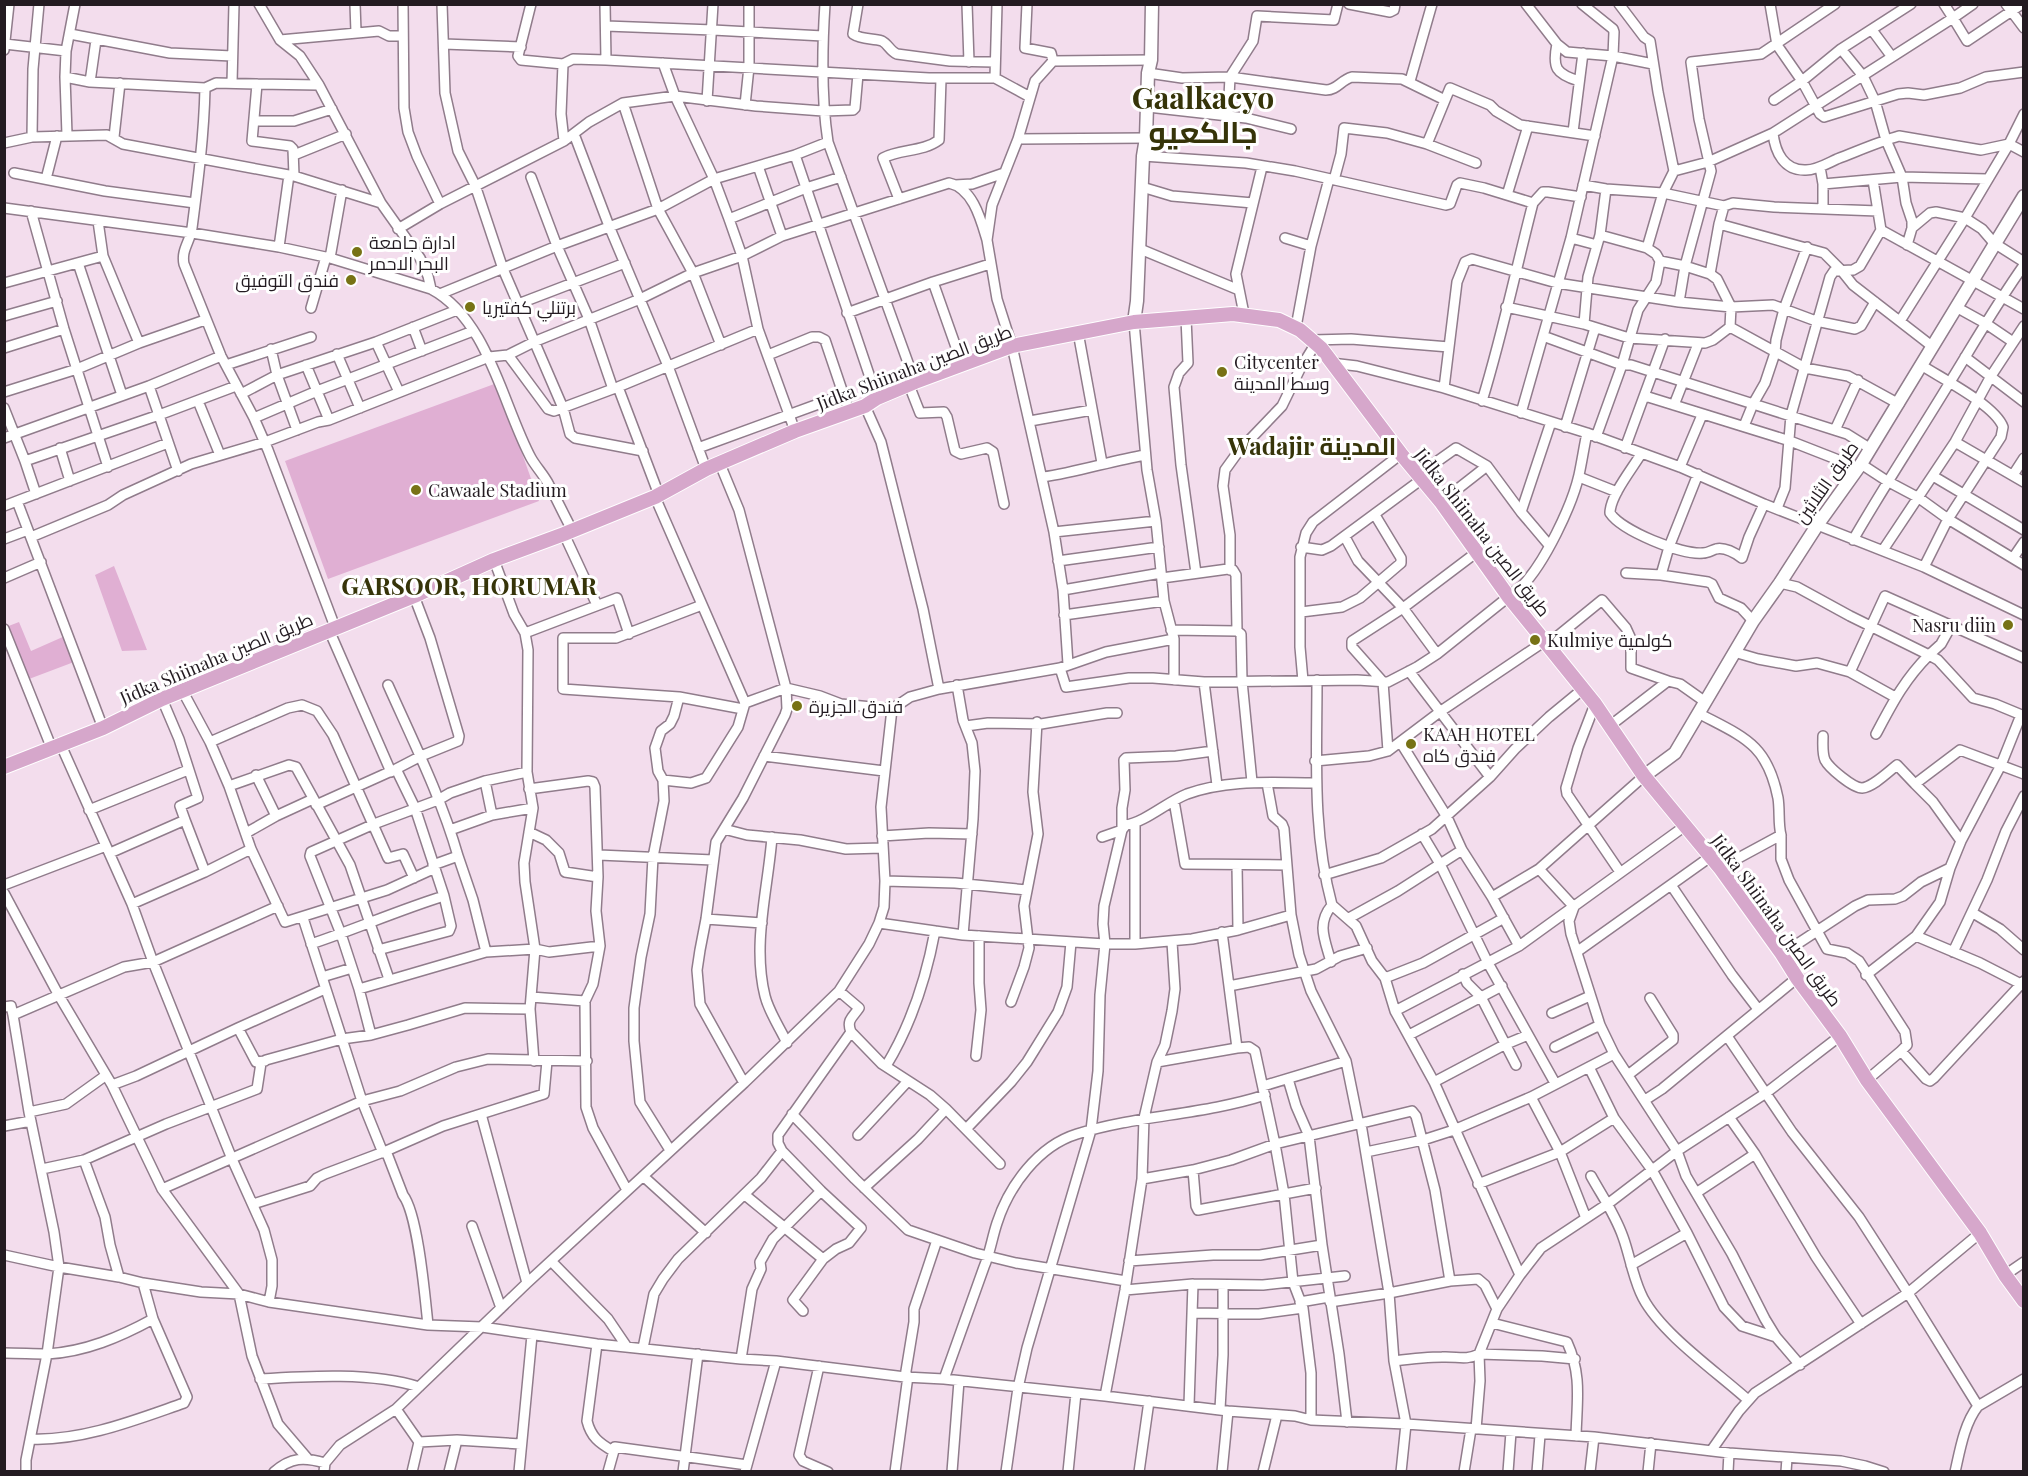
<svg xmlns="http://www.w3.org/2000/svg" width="2028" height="1476" viewBox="0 0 2028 1476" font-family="'Playfair Display',Cairo,serif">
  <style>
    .green { fill: #e0afd3 }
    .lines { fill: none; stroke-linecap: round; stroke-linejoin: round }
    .street-casing { stroke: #907c8b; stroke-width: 12 }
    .secondary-casing { stroke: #907c8b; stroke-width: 15 }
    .primary-casing { stroke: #fff; stroke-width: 16 }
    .street { stroke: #fff; stroke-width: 9 }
    .secondary { stroke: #fff; stroke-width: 12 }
    .primary { stroke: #d6a7cb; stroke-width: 14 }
    .poi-dot { fill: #777215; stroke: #fff; stroke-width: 2 }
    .labels { text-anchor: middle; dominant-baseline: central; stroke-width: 6; stroke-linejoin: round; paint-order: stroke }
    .poi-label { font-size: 18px; fill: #231b21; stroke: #fff; text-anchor: start }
    .street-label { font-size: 18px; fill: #231b21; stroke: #fff }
    .district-label { font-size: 24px; font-weight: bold; fill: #363409; stroke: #fff }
    .town-label { font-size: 30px; font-weight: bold; fill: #363409; stroke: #fff }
  </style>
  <rect width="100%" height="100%" fill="#f3dded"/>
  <path class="green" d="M497 383 539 501 328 579 285 461Z
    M114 566 147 650 122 651 95 575Z
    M19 622 31 651 65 636 74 662 29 679 6 627Z"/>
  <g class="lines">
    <defs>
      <path id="street" d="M259 4 280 40 300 56 319 85 381 203 420 258 428 276 431 289
        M355 4 356 32
        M403 4 404 108 408 132 417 156 440 204
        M442 4 445 93 458 151 475 185 503 269 563 408 570 434 575 438 643 451
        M531 4 518 56 521 60 563 64 573 59 606 60 929 78H995
        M605 4 606 60
        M825 4C822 50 821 97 828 142L915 382
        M858 4 853 34C862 40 872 38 882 41 888 44 890 51 897 54L950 61 994 62
        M967 4 969 62
        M997 4 995 78 1030 97
        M1027 4 1025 48 1051 53 1053 61
        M1349 4 1390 12 1394 10 1395 4
        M1526 4 1557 44C1552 68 1556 74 1579 81
        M1619 4 1644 37 1650 41 1658 92 1674 171 1663 193 1647 248
        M1770 4 1777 45 1802 81 1820 114 1824 117 1898 94 1908 93 1924 95 1960 88 1986 77 2024 72
        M1944 4 1953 18 1973 4
        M2006 4 2024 28
        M606 26 713 30 823 36
        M1872 30 1892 57
        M70 34 170 53 232 56
        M280 40 379 31 389 36H403
        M5 44 66 51
        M444 44 521 47
        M1557 44 1567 52 1613 56 1653 64
        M1841 49 1863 76 1875 101 1886 140 1902 177 1906 203 1912 221V228
        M4 50 9 4
        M663 63 675 96 714 179 729 219 742 256 758 329 795 431
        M563 64 561 114 564 141
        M1148 73 1182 78 1230 77 1326 90C1337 90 1341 80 1352 77L1402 79 1445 100
        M65 77 90 82 205 88C204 135 198 182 192 228 190 242 181 250 184 264L221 356 254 418 268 450 335 627
        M1410 81 1432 4
        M90 82 96 40
        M232 83 234 4
        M257 84 319 85
        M205 88 216 83 257 84 252 141 290 146 293 149 294 176
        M1774 100 1802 81 1841 49 1911 4
        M707 101 713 4
        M623 103 658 209 693 273 721 345
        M745 105 749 67V4
        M1148 107 1246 118 1291 129
        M1228 116 1230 77 1253 41 1257 16 1334 20 1338 4
        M254 121H294L332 109
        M1573 132 1583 53
        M1773 133C1775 152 1784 171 1806 170 1817 170 1828 163 1837 159 1858 151 1878 142 1899 136L1981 150 2009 144 2024 152
        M574 134 609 226 668 366 706 469
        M67 135 65 77 66 51 75 4
        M32 137 33 69 39 4
        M114 137 120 83
        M1018 139 1146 138
        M4 143 32 137 107 135 123 144 294 176 381 203
        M1427 144 1450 88 1490 105 1496 111 1520 125 1595 136
        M294 155 346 134
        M795 155 877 398
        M1143 156 1246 163 1295 171 1446 205 1450 204 1457 185 1460 183 1484 188 1533 203
        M758 166 782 236
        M1820 167 1823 184V209
        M1674 171 1708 162 1773 133 1953 18 1967 41 2022 4
        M14 173 105 191 195 203
        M531 177 557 246 589 319 613 389
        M46 179 57 136
        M1334 180 1341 154 1344 128 1387 133 1427 144 1476 163
        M1873 180 1881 230
        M1823 184 1902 177 1987 179
        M955 185 972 184 1004 173
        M1583 185 1606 189 1663 193 1724 206 1733 203 1774 207 1878 211
        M1142 187 1172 196 1253 203
        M1507 195 1528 126
        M899 199 883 158C900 149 923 152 939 140L941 79
        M4 208 192 233 279 247 330 258 431 289C488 319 503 406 531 458 536 467 544 475 549 485 557 500 564 515 572 530
        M31 211 64 329 108 467
        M729 219 806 188 841 177
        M98 221 103 256 139 343
        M1719 224 1824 253 1841 270 1853 285 1933 347
        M398 229 440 204 564 141 589 122 623 103 675 96 756 106 823 111 853 110 855 108 858 74
        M1285 238 1311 246
        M1571 238 1597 245
        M1907 245 1912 228 1930 213 1936 212 1965 218 1982 229 1994 243 2024 262
        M279 247 289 175
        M1140 249 1239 290
        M330 258 342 190
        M1660 261 1685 266 1710 274 1717 279 1731 307 1730 327
        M78 263 122 395
        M1710 274 1719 224 1724 206
        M933 282 962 364
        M4 283 103 256
        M440 294 557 246 658 209 714 179 795 155 828 142
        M1679 302 1685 266 1711 171 1699 119 1691 62 1761 54 1835 4
        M518 304 625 263
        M1506 307 1584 324 1629 338 1705 343 1713 340 1730 327 1805 368 1848 376 1899 404
        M1956 307 1985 323 2013 342
        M311 308 326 257
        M847 313 933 282 990 264
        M1244 314 1236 274 1262 167
        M4 316 57 301
        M1186 318 1188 363 1179 373 1174 387 1181 465 1196 573
        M1900 321 1965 218 2009 144 2024 114
        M1134 322 1147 470 1156 521 1164 601 1174 639V680
        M1584 324 1588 277 1600 235
        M413 327 422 351
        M1296 327 1311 246 1329 179
        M1078 332 1102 463
        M1543 336 1622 365H1631L1653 372 1847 434 1871 449
        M1313 340 1351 339 1449 347
        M376 342 399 392
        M4 348 64 329
        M271 349 277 375 297 430
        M337 354 360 408
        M508 355 548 409 554 411 618 387 758 329
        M768 355 812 337H819L825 340 849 411
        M1965 357 2024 402
        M1331 363 1357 366 1444 388 1587 433 1680 467 1764 504 1924 567 2024 615
        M226 365 311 337
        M306 365 329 420
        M1921 365C1941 378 1995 405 2003 427L2001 437 1948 519 1924 567
        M909 385 920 413 944 412 947 417 955 451 961 454 987 448 993 452 1004 504
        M149 386 178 471
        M618 387 659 495
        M1444 388 1457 282 1465 262 1472 259 1557 283 1679 302 1731 307 1773 305 1816 321 1855 329 1861 326 1875 302
        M4 392 77 369 139 343 205 320
        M241 394 277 375 376 342 457 310
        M1645 396 1790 441 1836 459 1857 471
        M198 401 220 455
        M1482 401C1502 336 1516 269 1533 203L1543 192H1548L1581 197
        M1674 405 1698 344
        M865 406 881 442 923 609 939 689
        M4 408 25 461
        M1521 413 1571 238 1613 56 1614 32 1613 29 1582 4
        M254 418 317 391 473 331
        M1030 421 1092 410
        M1744 426 1753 404 1765 383 1775 353 1776 340 1784 309 1807 247
        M1565 427 1595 328
        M1835 430 1858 380
        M1596 437 1622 365 1638 310 1656 282 1660 261 1656 254 1647 248 1600 235 1606 189
        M4 438 149 386 221 356
        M1955 442 2024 482
        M60 448 70 481
        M698 448 843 395
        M1625 448 1665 339
        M1641 454C1632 469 1610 496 1610 513 1622 531 1681 555 1703 553 1708 553 1712 550 1716 549 1725 547 1735 553 1742 558L1749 537 1764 504
        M720 464 739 510 786 688 787 709 785 715 743 798 716 842 706 919 700 950 697 970 700 1004 744 1083
        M1861 464 1887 481 1919 498 1948 519 2024 565
        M1680 467 1702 415
        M1418 475 1456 448 1487 466
        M2013 475 2024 458
        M1933 476 2024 530
        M1043 477C1077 472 1111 461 1145 455
        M1579 477 1617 492
        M36 494 25 461 159 415 236 386
        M655 497 745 703 738 727 706 778 691 783 663 780
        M17 501 103 728
        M1441 502 1487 466 1521 512 1549 545
        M4 506 168 443
        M1777 508 1785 488 1791 415 1830 277 1834 271 1853 270 1860 266 1881 230 2024 309
        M1521 512 1551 422
        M1054 532 1156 521
        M564 534 597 605
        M31 537 108 505 123 495 191 464 265 442 318 422 329 420 489 357 508 355 536 341 640 299 693 273 742 256 782 236 949 183C973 188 981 220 987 240
        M1345 537 1358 561 1403 608 1437 654
        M4 539 28 530
        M1853 540C1884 486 1918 435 1950 382 1974 343 1997 303 2024 265
        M1301 547 1322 550 1331 546 1422 479
        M1883 550 1955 442 1991 376 2024 326
        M2013 558 2024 542
        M494 560 514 614 525 633 528 650 527 772 533 808 524 863 525 882 535 949 530 1009 534 1061
        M1058 561 1159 547
        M1230 570V535L1223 486 1225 470 1238 452 1282 406 1300 369 1316 343
        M1626 573 1661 575 1708 582 1712 584 1719 598 1741 608 1753 621
        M1661 575 1669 547 1698 474
        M4 578 41 562
        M1162 578 1228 569 1233 570 1236 575 1237 631 1241 634 1242 681 1252 782
        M1780 583 1797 587 1850 616 1929 655C1904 680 1892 704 1876 734
        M1063 590 1161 573
        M1301 612 1342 607 1360 598 1401 563V558L1375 515
        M1064 615 1164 601
        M1951 626 1941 644 1929 655 1938 660 1973 698 1995 704 2024 716
        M4 629 52 749
        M329 630 391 772
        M1171 630 1237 631
        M525 633 617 598 629 634
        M1548 644 1602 600 1626 628 1631 639V668L1668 681
        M1734 652 1758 659 1796 666 1817 663 1850 672 1895 697
        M1068 664 1063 590 1054 532 1012 346 997 299 987 240 992 205 1018 139 1035 81 1053 61 1151 60
        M1060 668 1066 687 1129 678H1153L1204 682 1357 680 1388 682 1417 667 1437 654 1522 586C1544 564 1572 506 1579 475 1582 461 1584 447 1587 433
        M1409 671 1490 777
        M1850 672 1885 596 2024 658
        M1317 680C1317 756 1312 831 1332 905 1316 924 1325 940 1331 962
        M1303 681 1300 647V557L1306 533 1313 522 1401 454
        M1204 682 1217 785
        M388 685C413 741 441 797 458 856
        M957 685 963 720 972 743 975 771 973 819 963 935
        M182 690 210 742 229 786 251 849 285 922 387 890 433 869
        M679 697 563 689V638H616L702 605
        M745 703 786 688 820 696 841 704 892 709
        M1595 704 1578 748 1566 788 1567 794 1620 872
        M1698 713C1743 737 1767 743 1778 798 1780 810 1778 824 1781 835L1720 868
        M1611 725 1668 681 1680 684 1704 701
        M966 726 988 723 1041 724 1107 713H1117
        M1823 736C1823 744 1822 753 1825 760 1829 768 1853 788 1862 788 1873 787 1888 772 1897 765L1915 784 1960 750 2024 774
        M210 742 288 708 302 705 317 711 333 735 388 858 403 854 414 878
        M60 743 132 904 153 962 232 1159 264 1230 272 1260V1286L269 1302
        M1401 743 1447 817 1462 850 1492 897 1519 946
        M1388 751 1383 682 1352 647V641L1403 608 1477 552
        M764 756 884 771
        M1315 761 1369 756 1388 751 1441 711 1545 641
        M527 772 485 781 450 793 438 800 374 824 311 852 310 856 341 934 359 989 486 952 535 949 549 952 600 946
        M256 775 276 816
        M485 781 492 815
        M1267 783 1273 816 1282 824 1284 829 1291 915 1299 955 1311 991 1346 1061 1359 1125
        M1915 784 1933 802 1961 841
        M229 786 289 765 296 767 350 865 389 979
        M529 789 588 781 593 782 595 787 598 877
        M1174 801 1185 864 1287 865
        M316 805 396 769 421 756 458 741 459 736 430 638 414 596
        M89 810 188 770
        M185 820 205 872
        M724 829 747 835 800 840 846 849 882 848
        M450 830 492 815 533 808
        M529 832 546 840 559 853 565 872 598 877 596 911 600 946 593 984 585 1001 586 1107 593 1128 627 1190
        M246 833 276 816 313 799
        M1422 834 1440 864 1488 963 1555 1083
        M1781 835V859L1789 880 1827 949 1847 953 1859 961 1905 1032 1907 1045 1901 1051
        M882 836 929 833 972 834
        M772 837C768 889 752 944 765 996 769 1012 780 1028 787 1043
        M1102 837 1122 830 1126 825C1145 822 1167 802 1187 794 1229 779 1272 783 1315 783
        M110 853 185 820 180 806 198 798 179 739 162 699
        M599 855 713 860
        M433 865 458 856 473 900 486 952
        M1237 865 1238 930
        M1539 869 1574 907 1569 921 1571 934 1600 1025 1614 1054 1677 1151 1686 1176 1732 1254 1765 1319 1776 1337 1800 1365
        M1324 875 1381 858 1432 829 1490 777 1515 749 1549 717 1583 689
        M885 881 955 883 1027 890
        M4 885 106 846
        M1671 885 1732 975 1758 1009
        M4 893 58 994 112 1085 162 1189 239 1294 252 1356 278 1424 307 1458
        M1492 897 1539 869 1644 776
        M132 904 205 872 251 849
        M1332 905 1356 926 1372 961 1385 978 1395 1011 1434 1082 1520 1275
        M1973 913 2000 929 2024 950
        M303 918 362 1101 383 1153
        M1349 918 1398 891 1462 850
        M706 919 762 923
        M879 923 963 935 1105 944H1135L1192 939 1238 930 1291 915
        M1222 932 1237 1048
        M1916 936 1980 963 2021 984
        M311 944C356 929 399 910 444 896L415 808 396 769
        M1135 944V824
        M378 950 449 931 451 926 444 896
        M1578 951 1710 857
        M1953 952 1987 880 2006 831 2024 796
        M1782 954 1855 906 1868 900 1895 899 1903 896 1921 882 1950 868
        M1463 974 1467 983 1481 997 1516 1065
        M1866 975 1916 936 1940 902 1950 868 1961 841 2001 765 2021 715
        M322 977 352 968
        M1385 978 1423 963 1504 918
        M1229 986 1316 969 1340 956 1367 948
        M359 989 371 1035
        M531 997 585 1001
        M1011 1002 1024 967 1029 948 1024 906 1038 834 1033 792 1037 722
        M4 1007 11 1006 13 1015 29 1112 54 1232 59 1267 47 1354 26 1460V1472
        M1395 1011 1519 946 1685 826
        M1552 1013 1590 996
        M13 1015 124 967 153 962 278 906
        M238 1028 256 1062 265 1061
        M851 1032 882 1064 930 1095 946 1109 1000 1164
        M1409 1035 1502 986
        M1727 1036 1792 1132 1859 1217 1908 1293 1978 1406
        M1555 1047 1600 1025
        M976 1056 981 1010 979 983V936
        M1157 1062 1237 1048 1249 1047 1255 1051 1275 1144 1284 1194 1293 1282 1303 1308 1311 1373V1420
        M886 1066C911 1025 926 979 935 931
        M1589 1067 1614 1118 1652 1170 1687 1233 1724 1307 1742 1326 1776 1337
        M1628 1075 1673 1040V1035L1650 998
        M1288 1079 1296 1106 1309 1136 1322 1245
        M1867 1080 1901 1051 1926 1079 1930 1081 1934 1078 2024 981
        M1434 1082 1504 1045 1528 1035
        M112 1085 136 1076 238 1028 325 989
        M1263 1086 1346 1061
        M1531 1097 1560 1152 1586 1218
        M1645 1100 1662 1089 1797 978
        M29 1112 66 1104 105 1076
        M481 1114 527 1283
        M792 1114 855 1179 908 1230 975 1253 1016 1263 1126 1281
        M1729 1117 1755 1154 1816 1257 1861 1324
        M1361 1124 1389 1293 1394 1361 1406 1424 1401 1472
        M4 1126 31 1121
        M967 1128 1011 1082 1027 1062 1058 1012 1067 987 1071 942
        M858 1135 908 1081
        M670 1150 640 1102 634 1041V1008L641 957 650 914 653 857 664 801 663 780 658 771 655 748 661 731 670 724 674 716 679 697 743 709
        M386 1151 403 1195C418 1214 425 1297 428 1325
        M782 1151 821 1191 861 1228 849 1243 836 1249 823 1259
        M1366 1152 1423 1140 1454 1130 1531 1097 1614 1054
        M84 1160 105 1217 110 1245 119 1277
        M42 1169 84 1160 166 1124 257 1089 261 1063 266 1060 342 1039 371 1035 408 1025 465 1008 530 1009
        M1193 1170 1196 1206 1198 1210 1316 1188
        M643 1176 706 1233
        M1591 1176C1602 1196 1615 1214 1623 1237 1630 1256 1633 1279 1643 1298 1662 1334 1717 1372 1748 1400
        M1142 1179 1193 1170 1231 1160 1275 1144 1412 1111 1416 1116 1435 1190 1450 1281
        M1478 1184 1560 1152 1614 1118
        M864 1188 918 1139 946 1109
        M162 1189 362 1101 400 1091 456 1067 488 1059 587 1061
        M1696 1193 1755 1154
        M745 1195 823 1259 793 1300 803 1311
        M253 1204 310 1186 317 1178 325 1174 386 1151 443 1126 544 1094 547 1061
        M472 1226 501 1308
        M4 1255 59 1267 119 1277 143 1283 201 1292 239 1294 269 1302 428 1325 482 1327 597 1344 741 1359 776 1361 905 1377 944 1379 1105 1396 1228 1411 1295 1416 1311 1420 1406 1424 1594 1437 1729 1453 1841 1461 1865 1466 1884 1472
        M551 1261 608 1319 627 1347
        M1129 1261 1213 1255H1260L1322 1245 1339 1354 1347 1422
        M1631 1265 1687 1233
        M2005 1275 2024 1262
        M1125 1290 1193 1284 1263 1285 1345 1276
        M1300 1302 1329 1297
        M1330 1302 1389 1293 1450 1281 1478 1279 1485 1285 1497 1309
        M1192 1313 1259 1314 1303 1308
        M1492 1323 1567 1342C1582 1375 1577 1400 1576 1436
        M597 1344 587 1421C591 1437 599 1443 613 1451
        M643 1348 654 1294 663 1279 678 1259 761 1178 782 1151 778 1143V1135L851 1032C846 1020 853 1017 859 1008L839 991
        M4 1353C19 1353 33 1354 47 1354 85 1352 120 1337 153 1319
        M741 1359 752 1289 761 1269 760 1262 773 1239 821 1191
        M1394 1361C1410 1359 1426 1357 1442 1357 1457 1356 1465 1361 1479 1354L1542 1356 1575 1359
        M819 1366 799 1455 803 1461 828 1472
        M905 1377 914 1322V1309L937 1240
        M260 1379C308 1376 374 1372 419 1387
        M944 1379C957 1342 971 1304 984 1267 990 1253 992 1238 997 1223 1009 1186 1038 1146 1077 1134 1138 1115 1203 1115 1265 1095
        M1105 1396 1125 1290 1142 1179 1144 1118 1157 1062 1165 1045 1172 1011 1175 989 1172 942
        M1189 1405 1193 1284
        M396 1409 419 1442 412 1472
        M1220 1409 1223 1355V1285
        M1476 1429 1480 1381 1479 1354 1497 1309 1520 1275 1541 1248 1609 1203 1677 1151 1766 1093 1840 1036
        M31 1439C83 1441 135 1420 184 1403L187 1397 153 1319 143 1283
        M419 1442 457 1440
        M1711 1451 1739 1411 1755 1393 1908 1293 1980 1233
        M274 1472C291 1457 304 1457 325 1463
        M324 1472 325 1463 340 1445 396 1409 527 1283 744 1083 839 991 869 944 879 923 884 907 885 881 881 807 892 709 910 697 939 689 1060 668 1106 652 1174 639
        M449 1472 457 1440 521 1444
        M519 1472 532 1335
        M608 1472 615 1447 747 1465
        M683 1472 698 1354
        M745 1472 776 1361
        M895 1472 908 1376
        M952 1472 959 1381
        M1006 1472 1018 1388 1027 1348 1091 1130 1098 1071 1100 995 1105 944 1103 924 1104 906 1122 830V808L1125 790 1124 760 1126 758 1176 756 1213 751
        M1068 1472 1076 1393
        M1139 1472 1149 1401
        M1222 1472 1228 1411
        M1263 1472 1277 1415
        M1464 1472 1471 1429
        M1508 1472 1511 1432
        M1537 1472 1540 1435
        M1590 1472 1594 1437
        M1648 1472 1651 1443
        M1728 1472 1729 1453
        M1786 1472 1787 1458
        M1955 1472C1960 1450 1964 1424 1978 1406L2024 1379"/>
      <path id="secondary" d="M1134 322 1137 301 1143 156 1146 138 1148 73 1151 60 1152 4
        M1644 776 1675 753 1753 621 1780 583 1818 524 1861 464 2024 196"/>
      <path id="primary" d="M4 767 103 728 162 699 414 596 494 560 564 534 655 497 706 469 795 431 865 406 877 398 915 382 1012 346 1134 322 1233 314 1279 320 1300 330 1321 348 1401 454 1441 502 1508 596 1595 704 1644 776 1720 868 1782 954 1797 978 1840 1036 1867 1080 1980 1233 2005 1275 2024 1301"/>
    </defs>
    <use href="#street" class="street-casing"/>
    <use href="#secondary" class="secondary-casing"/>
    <use href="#primary" class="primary-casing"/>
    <use href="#street" class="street"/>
    <use href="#secondary" class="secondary"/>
    <use href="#primary" class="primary"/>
  </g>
  <g class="poi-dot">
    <circle cx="357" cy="252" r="6"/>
    <circle cx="351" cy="280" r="6"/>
    <circle cx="470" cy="307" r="6"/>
    <circle cx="1222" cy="372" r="6"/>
    <circle cx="416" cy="490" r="6"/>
    <circle cx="2008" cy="625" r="6"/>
    <circle cx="1535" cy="640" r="6"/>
    <circle cx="797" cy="706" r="6"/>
    <circle cx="1411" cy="744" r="6"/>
  </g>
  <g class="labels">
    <g class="poi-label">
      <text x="369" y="242">ادارة جامعة<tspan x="369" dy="21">البحر الاحمر</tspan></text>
      <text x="339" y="280" text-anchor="end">فندق التوفيق</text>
      <text x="482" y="307">برتنلي كفتيريا</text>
      <text x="1234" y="362">Citycenter<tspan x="1234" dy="21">وسط المدينة</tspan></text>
      <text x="428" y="490">Cawaale Stadium</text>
      <text x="1996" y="625" text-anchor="end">Nasru diin</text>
      <text x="1547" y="640">Kulmiye كولمية</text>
      <text x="809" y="706">فندق الجزيرة</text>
      <text x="1423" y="734">KAAH HOTEL<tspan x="1423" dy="21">فندق كاه</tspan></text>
    </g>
    <g class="street-label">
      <text transform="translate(914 367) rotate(-21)">Jidka Shiinaha طريق الصين</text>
      <text transform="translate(1826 482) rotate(-55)">طريق الثلاثين</text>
      <text transform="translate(1483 532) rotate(52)">Jidka Shiinaha طريق الصين</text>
      <text transform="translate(216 658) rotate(-23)">Jidka Shiinaha طريق الصين</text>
      <text transform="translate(1777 920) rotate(54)">Jidka Shiinaha طريق الصين</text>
    </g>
    <g class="district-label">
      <text x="1312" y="445">Wadajir المدينة</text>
      <text x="469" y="585">GARSOOR, HORUMAR</text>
    </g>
    <g class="town-label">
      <text x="1203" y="97">Gaalkacyo<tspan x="1203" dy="34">جالكعيو</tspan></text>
    </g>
  </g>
  <rect width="2028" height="1476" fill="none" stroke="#231b21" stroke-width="12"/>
</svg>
